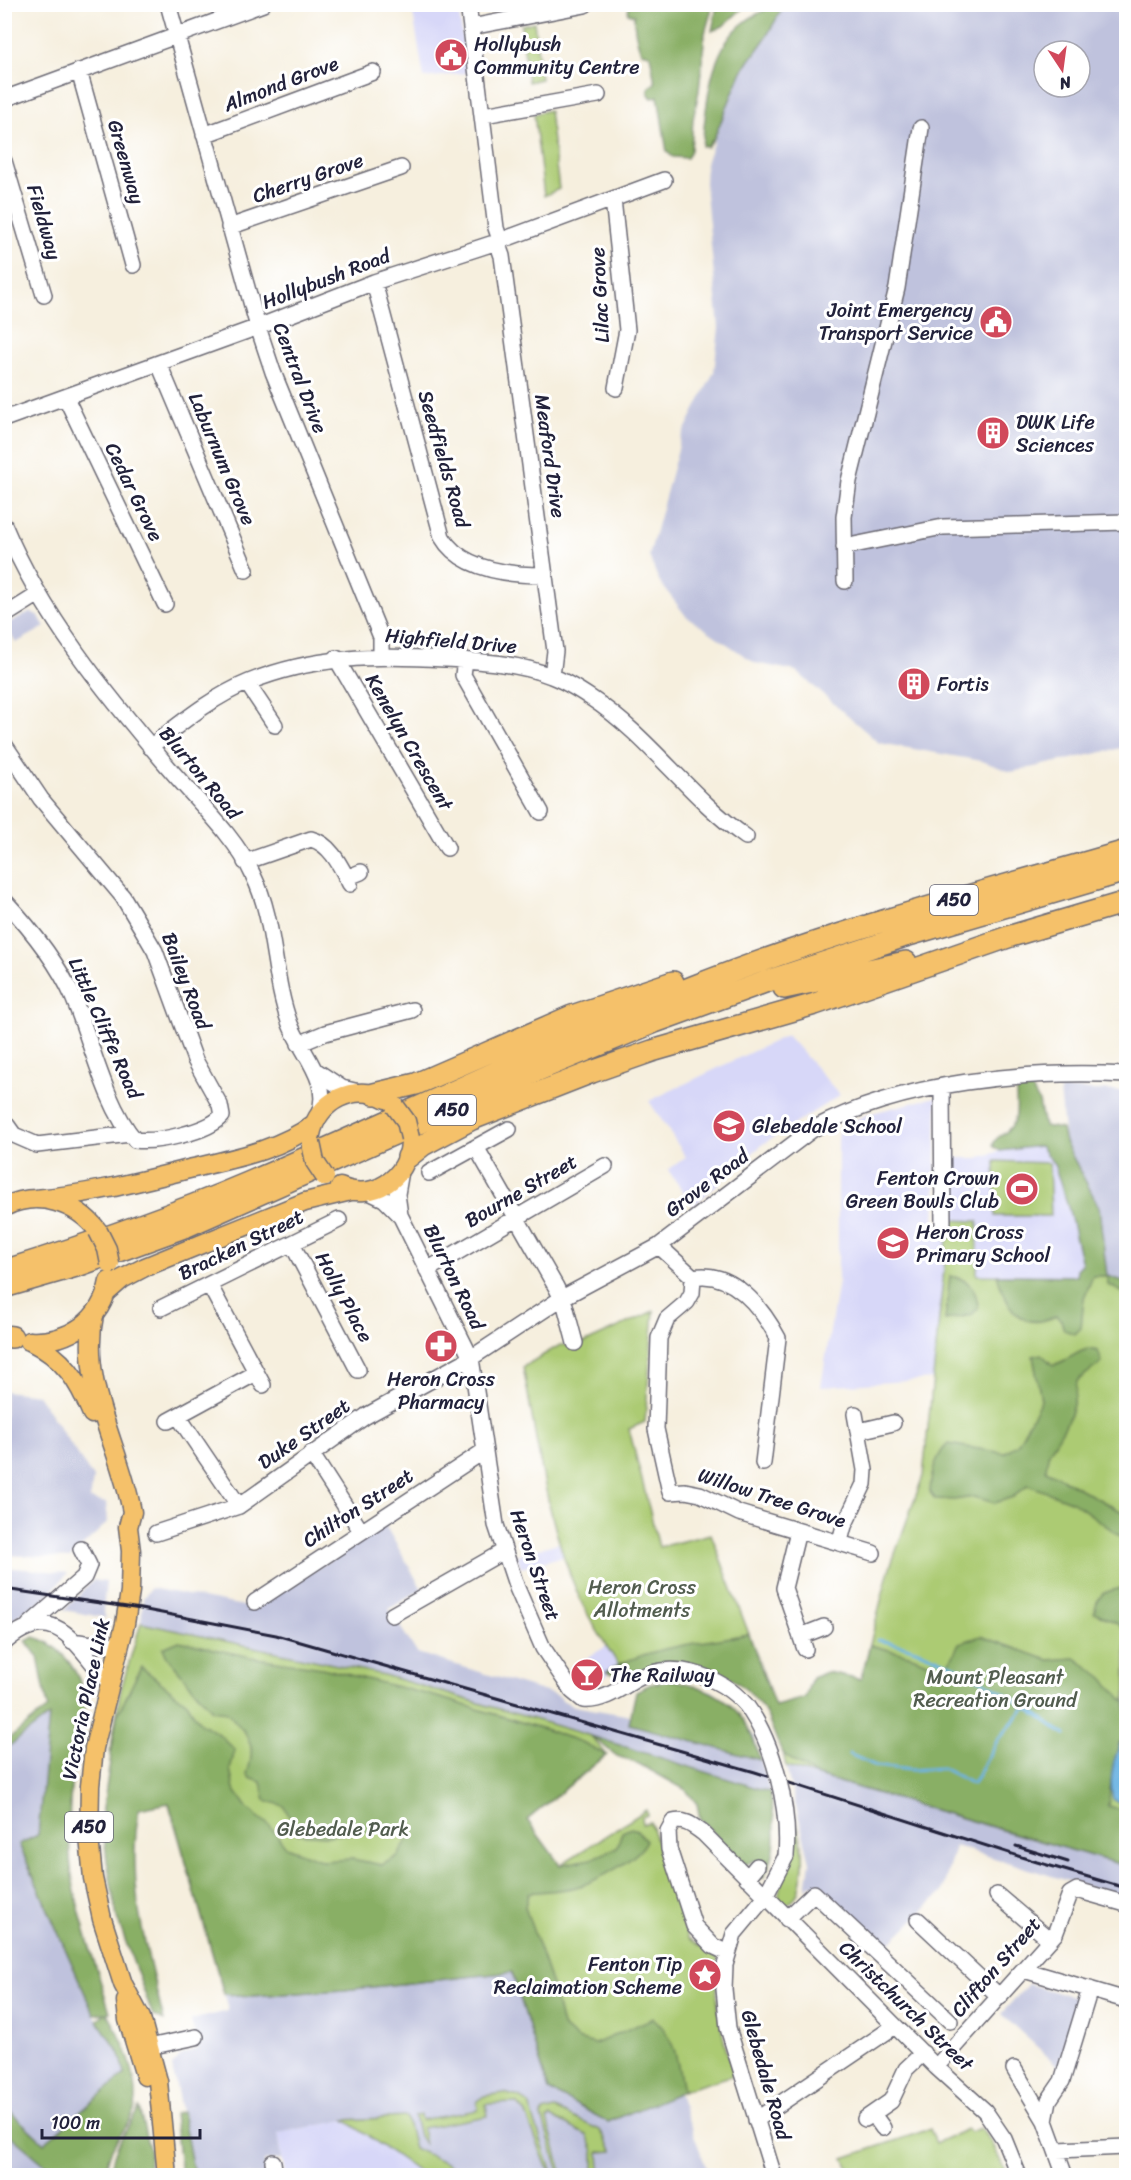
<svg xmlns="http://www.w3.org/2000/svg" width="1131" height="2180" viewBox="0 0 1131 2180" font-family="Sriracha,sans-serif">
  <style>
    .built { fill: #d7d7f8 }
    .industrial { fill: #bfc2dd; fill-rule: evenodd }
    .green { fill: #accb73; stroke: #677657; stroke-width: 1.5 }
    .forest { fill: #89af65; stroke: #566850; stroke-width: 1.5 }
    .water { fill: #6cb4e3; stroke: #476b8f; stroke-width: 1.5 }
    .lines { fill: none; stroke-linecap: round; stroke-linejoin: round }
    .stream { stroke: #6cb4e3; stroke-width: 3 }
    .minor-casing { stroke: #6c6a74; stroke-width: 18 }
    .major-casing { stroke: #6c6a74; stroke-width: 21 }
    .highway-casing { stroke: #6c6a74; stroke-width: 24 }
    .minor { stroke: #fff; stroke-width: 15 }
    .major { stroke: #f5c16b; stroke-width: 18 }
    .highway { stroke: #f5c16b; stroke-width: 21 }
    .rail { stroke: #22223b; stroke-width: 3 }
    .minor-bridge-casing { stroke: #6c6a74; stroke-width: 18; stroke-linecap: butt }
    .major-bridge-casing { stroke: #6c6a74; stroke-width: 21; stroke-linecap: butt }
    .minor-bridge { stroke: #fff; stroke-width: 15 }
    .major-bridge { stroke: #f5c16b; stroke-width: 18 }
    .labels { text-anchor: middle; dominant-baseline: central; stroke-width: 6; stroke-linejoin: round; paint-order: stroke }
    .shield { fill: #fff; stroke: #646476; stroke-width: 1.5 }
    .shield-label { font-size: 18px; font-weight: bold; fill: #22223b }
    .poi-label { font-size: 20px; fill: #22223b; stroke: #fff; text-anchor: start }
    .street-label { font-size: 20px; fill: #22223b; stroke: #fff }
    .park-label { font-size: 20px; fill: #525d4f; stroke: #fff }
  </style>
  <rect width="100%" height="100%" fill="#fff"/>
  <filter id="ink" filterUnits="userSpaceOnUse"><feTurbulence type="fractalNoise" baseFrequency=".0167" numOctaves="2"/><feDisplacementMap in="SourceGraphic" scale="12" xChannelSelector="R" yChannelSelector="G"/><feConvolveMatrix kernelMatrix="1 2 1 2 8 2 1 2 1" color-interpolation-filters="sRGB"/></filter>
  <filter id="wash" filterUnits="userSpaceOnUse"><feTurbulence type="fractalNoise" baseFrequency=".008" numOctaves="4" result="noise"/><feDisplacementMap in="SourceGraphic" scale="24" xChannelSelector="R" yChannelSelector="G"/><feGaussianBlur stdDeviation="1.35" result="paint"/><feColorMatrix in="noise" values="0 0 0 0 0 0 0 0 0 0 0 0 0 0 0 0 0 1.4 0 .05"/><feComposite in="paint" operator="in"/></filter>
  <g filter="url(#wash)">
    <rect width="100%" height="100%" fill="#f6efde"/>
    <path class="built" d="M420 4 458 5 467 73 424 78 412 8Z
      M787 1035 840 1095 763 1144 693 1206 668 1170 686 1157 649 1101Z
      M931 1098H937L934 1230 947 1233 934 1379 821 1387 838 1281V1128L868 1114Z
      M1040 1146 1054 1164 1069 1210 1083 1264 1080 1267 1090 1276 977 1275 978 1221 949 1220 946 1158H978L1000 1151Z
      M558 1543 563 1556 521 1568 517 1555Z
      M607 1646 618 1664 607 1672 608 1675 585 1690 571 1667Z
      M345 2120 400 2158 424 2175H285L278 2133Z"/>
    <path class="industrial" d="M781 5H1126V747L1011 772 982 761 879 743 796 671 755 663 686 616 659 581 649 556 681 438 714 372 719 328 705 183 706 163 734 85 747 61 765 39 781 9ZM1044 51H1080V87H1044Z
      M31 612 39 616 45 627 16 643 6 624Z
      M1060 1089 1126 1091V1282L1107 1276 1099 1207 1065 1142Z
      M5 1391 38 1395 93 1478 90 1499 106 1503 108 1522 70 1558 5 1555Z
      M385 1525 422 1589 389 1609 417 1653 559 1696 562 1700 574 1706 631 1716 636 1691 651 1684 672 1680 712 1691 730 1704 754 1736 770 1792 384 1675 141 1623 143 1598 151 1588 254 1608Z
      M5 1567 68 1573 45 1598 5 1625Z
      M93 1580 106 1582 103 1610 106 1618 64 1610Z
      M50 1716 38 1835 19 1844 94 2014 120 2054 125 2074 44 2143 5 2107 4 1749Z
      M786 1767 1126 1866V1899L955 1846 942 1892 881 1952 812 1884 806 1889 810 1862Z
      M512 1972 549 2090 608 2122 678 2092 709 2175H424L345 2120 278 2133 282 2159 264 2161 266 2175H194L172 2066 183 2054 198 2050 191 2020 228 2011 224 1994 251 1996 343 1990Z
      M1028 1984 1080 1999 1059 2067 1001 2014Z
      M5 2131 57 2175H5Z"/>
    <path class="green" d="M534 22 541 79 528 82 521 25Z
      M549 110 559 189 544 196 534 114Z
      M995 1161 1049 1163 1051 1216H995Z
      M949 1220 978 1221 977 1275 1107 1276 1126 1282V1866L786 1767 774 1707 805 1698 812 1678 827 1672 861 1679 888 1573 923 1476Z
      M654 1311 645 1422 629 1429 659 1547 711 1534 749 1634 652 1653 618 1664C605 1643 589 1620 579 1597 547 1524 538 1445 523 1367L560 1345H579Z
      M141 1623 384 1675 591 1736 607 1755 527 1820 560 1865 646 1810 647 1815 642 1817 643 1824 650 1822 688 1938 718 1957C714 2004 720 2030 734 2075L678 2092 608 2122 549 2090 512 1972 343 1990 251 1996 224 1994 169 1804 110 1752 121 1689Z
      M791 1806C800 1836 808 1852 800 1884 798 1895 794 1902 784 1906L778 1900 780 1886 792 1859Z
      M504 2093 519 2097 529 2104 552 2173 547 2167 525 2112 517 2103 486 2104 488 2116 422 2128 425 2145 419 2136 414 2116 420 2115 421 2120 478 2110 477 2101 484 2096Z
      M555 2109 600 2130 613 2151 599 2152 600 2170 618 2168 621 2175H597L594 2173V2151L587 2135 551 2117 547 2120 563 2175H560L542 2117 543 2112Z
      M406 2117 414 2148 446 2163 463 2175H424L345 2120Z
      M980 2128 992 2143 1007 2175H852L844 2158 930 2129 936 2143 967 2129 970 2132Z"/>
    <path class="forest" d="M629 5H713L705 33 699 91 693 119 691 150 687 158 673 157 667 152 658 96 652 98 648 93 649 87 655 83 650 54 641 52C636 40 634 28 634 15L628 13Z
      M717 5H741L742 9 723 26 712 31Z
      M775 5 782 9 765 39 742 71 714 138 707 147 702 146C707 104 708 48 746 21 754 15 765 10 775 5Z
      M1028 1082 1039 1102 1044 1126 1062 1129 1065 1142 1099 1207 1107 1276 1126 1282V1294L1108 1285 1107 1276H1093L1084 1298 1081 1328 1075 1334 1064 1330 1061 1320 1056 1316C1018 1334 1006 1304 997 1275L1076 1276 1077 1269 1082 1264 1069 1210 1054 1164 1040 1146 1000 1151 993 1146C995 1136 1003 1136 1009 1129 1019 1120 1016 1104 1016 1093Z
      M950 1276C970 1279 977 1289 978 1309L971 1315 945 1320Z
      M1088 1349 1098 1351 1102 1362 1077 1381C1075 1399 1072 1415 1062 1431 1052 1450 1048 1446 1046 1470L1126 1514V1540L1073 1502 1028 1485 1013 1497 995 1503 974 1497 954 1500 935 1499 930 1492C931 1474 935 1456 948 1444L1004 1453 1017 1445 1041 1400 1033 1356 1041 1354 1053 1365C1066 1362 1075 1352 1088 1349Z
      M1121 1588 1126 1591V1632L1117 1623 1094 1612 1097 1602 1103 1593Z
      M749 1634 775 1706 805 1698 812 1678 827 1672 861 1679 870 1645 912 1656 946 1670 959 1643 981 1636 1048 1660 1075 1658 1102 1677 1123 1700 1126 1698V1733L1119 1744 1113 1768 1108 1806 1126 1811V1866L815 1775C805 1768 792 1762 784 1754 776 1745 772 1721 763 1709 730 1660 671 1656 620 1676L606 1672C647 1646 702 1643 749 1634Z
      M34 1637C56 1642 76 1666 82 1688 89 1710 78 1734 75 1756 70 1788 68 1823 70 1856 72 1900 97 1968 110 2012L107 2013C122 2036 144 2086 133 2113 123 2136 105 2148 107 2175H57L5 2131V2107L44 2143 125 2074 120 2054 97 2020 105 2013 94 2014 19 1844 38 1835 49 1716 5 1749V1742L48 1708 38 1657 26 1641Z
      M179 1641 250 1657 322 1668 434 1696 544 1729 584 1743 606 1755 527 1820 560 1865 591 1859 617 1848 622 1832 631 1828 637 1830 646 1841C640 1858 598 1880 580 1886 564 1891 545 1891 528 1893L525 1907 553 1988 562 2026 577 2039 595 2044 653 2018C675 2035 678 2064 683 2091L608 2122 549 2090 512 1972 343 1990 251 1996 224 1994 169 1803 139 1809C126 1886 146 1947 164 2021L153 2016 117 1918 107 1861 102 1815 117 1716 141 1667 187 1703 200 1723 219 1734 235 1750 230 1769 234 1789 248 1809 270 1826 286 1847 323 1861 352 1859 382 1865 398 1856 407 1841 400 1828 326 1836 298 1834 284 1806 265 1800 261 1782 250 1778 247 1774C258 1742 247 1735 227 1712L212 1710 167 1657 163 1648Z
      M672 1680C722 1689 747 1710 760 1760L629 1724 636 1691 651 1684Z
      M591 1736 770 1792C775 1822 781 1851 763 1878H758L762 1868 755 1860 745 1865 700 1819 697 1804 686 1790 639 1764 617 1756Z
      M139 2108 150 2152 148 2175H111C111 2148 127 2131 139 2108Z
      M182 2112 194 2175H181L174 2114Z"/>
    <path class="water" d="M1126 1734V1805L1113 1800C1108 1777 1114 1753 1126 1734Z"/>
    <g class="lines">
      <path class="stream" d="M878 1640C941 1651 1013 1696 1065 1735
        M849 1754 876 1766 912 1770 942 1768 973 1784 998 1739 1025 1708"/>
    </g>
  </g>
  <g filter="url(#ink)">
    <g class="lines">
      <defs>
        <path id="minor" d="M168 4 258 327 273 372 381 637V655
          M468 4 496 228 500 240
          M471 27 585 5
          M79 71 133 265
          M4 99 263 4
          M484 115 598 95
          M204 135 373 72
          M4 161 44 295
          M613 199 627 330 616 388
          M229 227 401 168
          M497 242 502 256 555 651 552 676
          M374 282 442 537C461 570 509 575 544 575
          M159 364 246 570
          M66 398 165 604
          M4 419 258 327 374 282 497 242 664 180
          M4 525C42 616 106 694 169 768 196 800 236 837 253 875 276 921 272 976 290 1024 301 1053 333 1083 318 1116
          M844 547 943 527 1126 522
          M845 581 844 517 849 481 897 288 921 128
          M4 616 39 594
          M336 658 447 848
          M465 660 463 675 541 812
          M247 683 275 725
          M4 744 41 799 123 897 141 927 155 951 195 1060 220 1105 222 1116C208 1132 156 1143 135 1140 105 1105 91 1040 73 997 57 961 31 929 4 900
          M150 747C181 723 212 697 249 682 313 656 376 655 444 659 479 661 518 663 551 676 565 681 579 690 591 698 649 736 689 797 746 837
          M245 862 311 839C331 844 341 867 350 884
          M346 878 361 872
          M299 1044 325 1033 412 1010
          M315 1070 342 1088 359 1092
          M942 1088 943 1230
          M4 1121 14 1135 37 1145 130 1134
          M476 1147 556 1287 565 1305 575 1343
          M401 1171 397 1194 400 1215 471 1358 496 1525 517 1588 543 1648 572 1691 583 1700C602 1702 620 1689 635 1680 672 1659 719 1675 746 1705
          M429 1173 509 1129
          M367 1191 384 1199 400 1215
          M292 1244 358 1370
          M659 1246 693 1277C732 1269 762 1308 778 1338L763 1463
          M427 1270 605 1166
          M693 1277 692 1293 687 1302 667 1319 659 1338 656 1429 670 1492 685 1491 700 1494 739 1513 873 1553
          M210 1286 263 1385
          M161 1308 339 1220
          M178 1416 239 1506
          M168 1421 256 1373
          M859 1431 893 1423
          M311 1453 361 1531
          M798 1531 784 1588 805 1649
          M156 1533 239 1506 366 1416 471 1358 562 1298 659 1246 813 1129C903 1081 1026 1070 1126 1075
          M840 1541 844 1526 864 1484 865 1470 855 1414
          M255 1602 484 1451
          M392 1615 504 1551
          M29 1625 84 1577 89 1565 81 1549
          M801 1636 824 1627
          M72 1641 99 1645 119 1644
          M4 1643C55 1597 77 1647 110 1684
          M747 1878 757 1866
          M997 1895 1050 1940
          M787 1919 814 1893 950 2021
          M918 1920 1000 1997
          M728 1953 713 1946 694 1926 669 1849 668 1831 673 1822C686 1819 693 1826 703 1833L936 2067 985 2111 1004 2139 1019 2176
          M1024 1970 1126 2000
          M149 2047 196 2037
          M936 2067 1055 1934 1070 1894 1077 1890 1126 1904
          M1014 2069 1045 2121
          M873 2114 883 2128
          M865 2119 891 2101 906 2069 923 2053
          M756 2120 895 2026
          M1058 2150 1126 2147
          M273 2162 275 2176
          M774 2176 728 2028 724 1989 725 1965 734 1934 765 1897 786 1856
          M1065 2176 1045 2121 1049 2100 1062 2081 1090 1989"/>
        <path id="major" d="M311 1135C317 1101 355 1082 386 1099
          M340 1187C373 1201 407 1179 410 1143
          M35 1199C87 1195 137 1182 189 1169 231 1159 278 1151 314 1124
          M4 1207C38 1190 76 1202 98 1231
          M106 1293 122 1279 145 1267 305 1202 351 1191
          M94 1315C79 1385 120 1445 132 1512L128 1527 131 1551 130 1591 125 1624 94 1748 90 1786 89 1837 93 1878 102 1919 123 1984 141 2018 158 2081 167 2176
          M29 1341C68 1343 102 1321 109 1281
          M30 1341C64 1358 78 1380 92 1414
          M126 2001 128 2020 145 2076"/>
        <path id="highway" d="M784 988 906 962
          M374 1094 416 1084 572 1016 673 982
          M408 1157 423 1145 472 1119 592 1072 652 1051 815 1004 1011 936 1126 902
          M4 1271C87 1245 168 1217 248 1183 398 1119 544 1047 695 986 836 930 981 893 1126 851
          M4 1287 80 1265 187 1226 536 1071 655 1022 765 982 902 937 1126 871
          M4 1336 12 1337"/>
      </defs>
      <use href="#minor" class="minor-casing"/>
      <use href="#major" class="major-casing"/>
      <use href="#highway" class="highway-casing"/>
      <use href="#minor" class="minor"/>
      <use href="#major" class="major"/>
      <use href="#highway" class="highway"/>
      <path class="rail" d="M4 1589 141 1609 276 1635 755 1772 1037 1862 1126 1888
        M1016 1846 1068 1862"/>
      <defs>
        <path id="minor-bridge" d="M746 1705C774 1743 790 1809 786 1856"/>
        <path id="major-bridge" d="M395 1106 406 1121 410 1138
          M311 1143 315 1162 325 1177
          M98 1231 107 1249 110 1264"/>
      </defs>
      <use href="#minor-bridge" class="minor-bridge-casing"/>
      <use href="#major-bridge" class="major-bridge-casing"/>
      <use href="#minor-bridge" class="minor-bridge"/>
      <use href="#major-bridge" class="major-bridge"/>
    </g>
  </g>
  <defs>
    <symbol id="civic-disc" viewBox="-11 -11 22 22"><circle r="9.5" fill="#d1495b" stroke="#fff"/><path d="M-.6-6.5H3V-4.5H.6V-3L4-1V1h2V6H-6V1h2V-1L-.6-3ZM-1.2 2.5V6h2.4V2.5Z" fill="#fff"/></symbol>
    <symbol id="building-disc" viewBox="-11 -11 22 22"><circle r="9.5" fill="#d1495b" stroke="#fff"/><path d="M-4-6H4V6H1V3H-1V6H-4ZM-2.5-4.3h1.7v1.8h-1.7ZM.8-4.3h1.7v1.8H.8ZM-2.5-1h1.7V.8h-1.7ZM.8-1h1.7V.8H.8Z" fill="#fff"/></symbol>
    <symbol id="school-disc" viewBox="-11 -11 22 22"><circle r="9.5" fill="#d1495b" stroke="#fff"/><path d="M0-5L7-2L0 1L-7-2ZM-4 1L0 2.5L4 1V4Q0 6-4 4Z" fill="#fff"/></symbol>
    <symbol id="stadium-disc" viewBox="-11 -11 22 22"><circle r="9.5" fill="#d1495b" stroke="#fff"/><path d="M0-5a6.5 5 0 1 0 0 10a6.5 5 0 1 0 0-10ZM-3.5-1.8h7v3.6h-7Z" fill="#fff"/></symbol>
    <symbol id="pharmacy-disc" viewBox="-11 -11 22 22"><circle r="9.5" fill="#d1495b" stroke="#fff"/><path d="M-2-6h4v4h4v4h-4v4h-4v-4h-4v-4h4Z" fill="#fff"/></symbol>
    <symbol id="bar-disc" viewBox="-11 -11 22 22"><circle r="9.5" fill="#d1495b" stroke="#fff"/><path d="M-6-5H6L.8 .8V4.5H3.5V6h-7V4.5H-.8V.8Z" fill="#fff"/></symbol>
    <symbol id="sight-disc" viewBox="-11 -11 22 22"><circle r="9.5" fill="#d1495b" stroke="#fff"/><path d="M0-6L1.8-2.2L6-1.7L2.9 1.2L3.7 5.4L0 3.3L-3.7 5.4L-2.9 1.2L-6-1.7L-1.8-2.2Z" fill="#fff"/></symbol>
  </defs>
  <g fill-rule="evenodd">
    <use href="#civic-disc" x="432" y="36" width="38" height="38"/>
    <use href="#civic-disc" x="977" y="303" width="38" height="38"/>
    <use href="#building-disc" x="974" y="414" width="38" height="38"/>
    <use href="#building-disc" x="895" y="665" width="38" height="38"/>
    <use href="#school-disc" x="710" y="1107" width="38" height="38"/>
    <use href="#stadium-disc" x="1003" y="1170" width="38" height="38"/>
    <use href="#school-disc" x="874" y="1224" width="38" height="38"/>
    <use href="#pharmacy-disc" x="422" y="1327" width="38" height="38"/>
    <use href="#bar-disc" x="568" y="1656" width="38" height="38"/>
    <use href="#sight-disc" x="686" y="1956" width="38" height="38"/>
  </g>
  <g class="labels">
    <g class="shield">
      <rect x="930" y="885" width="48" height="30" rx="4.5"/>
      <rect x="428" y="1095" width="48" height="30" rx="4.5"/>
      <rect x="65" y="1812" width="48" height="30" rx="4.5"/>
    </g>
    <g class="shield-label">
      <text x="954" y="900">A50</text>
      <text x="452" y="1110">A50</text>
      <text x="89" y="1827">A50</text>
    </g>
    <g class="poi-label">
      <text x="474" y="44">Hollybush<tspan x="474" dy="23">Community Centre</tspan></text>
      <text x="973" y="310" text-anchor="end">Joint Emergency<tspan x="973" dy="23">Transport Service</tspan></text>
      <text x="1016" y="422">DWK Life<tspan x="1016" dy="23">Sciences</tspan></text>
      <text x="937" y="684">Fortis</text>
      <text x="752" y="1126">Glebedale School</text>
      <text x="999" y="1178" text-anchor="end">Fenton Crown<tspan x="999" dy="23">Green Bowls Club</tspan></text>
      <text x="916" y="1232">Heron Cross<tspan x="916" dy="23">Primary School</tspan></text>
      <text x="441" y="1379" text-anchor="middle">Heron Cross<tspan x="441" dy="23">Pharmacy</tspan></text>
      <text x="610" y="1675">The Railway</text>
      <text x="682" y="1964" text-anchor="end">Fenton Tip<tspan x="682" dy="23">Reclaimation Scheme</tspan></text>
    </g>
    <g class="street-label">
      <text transform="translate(281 84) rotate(-21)">Almond Grove</text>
      <text transform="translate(126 162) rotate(74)">Greenway</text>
      <text transform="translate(308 178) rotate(-19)">Cherry Grove</text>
      <text transform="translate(44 222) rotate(74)">Fieldway</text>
      <text transform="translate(326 279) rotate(-21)">Hollybush Road</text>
      <text transform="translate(600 295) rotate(-93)">Lilac Grove</text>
      <text transform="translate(300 378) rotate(69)">Central Drive</text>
      <text transform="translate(550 456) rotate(82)">Meaford Drive</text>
      <text transform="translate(222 459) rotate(67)">Laburnum Grove</text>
      <text transform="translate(444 459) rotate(74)">Seedfields Road</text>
      <text transform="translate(134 492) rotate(64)">Cedar Grove</text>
      <text transform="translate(451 641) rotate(5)">Highfield Drive</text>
      <text transform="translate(409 742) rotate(60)">Kenelyn Crescent</text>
      <text transform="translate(200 773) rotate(50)">Blurton Road</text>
      <text transform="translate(186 981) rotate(69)">Bailey Road</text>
      <text transform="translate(105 1028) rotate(66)">Little Cliffe Road</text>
      <text transform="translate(707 1183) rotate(-37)">Grove Road</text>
      <text transform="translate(521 1191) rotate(-30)">Bourne Street</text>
      <text transform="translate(241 1245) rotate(-26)">Bracken Street</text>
      <text transform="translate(454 1277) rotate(64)">Blurton Road</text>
      <text transform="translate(344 1297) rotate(62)">Holly Place</text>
      <text transform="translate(304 1434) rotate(-35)">Duke Street</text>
      <text transform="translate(772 1498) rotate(18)">Willow Tree Grove</text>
      <text transform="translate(358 1508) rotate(-33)">Chilton Street</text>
      <text transform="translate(535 1565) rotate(71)">Heron Street</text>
      <text transform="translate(86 1699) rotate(-78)">Victoria Place Link</text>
      <text transform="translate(996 1967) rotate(-49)">Clifton Street</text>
      <text transform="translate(906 2006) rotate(44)">Christchurch Street</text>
      <text transform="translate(766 2075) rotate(74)">Glebedale Road</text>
    </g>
    <g class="park-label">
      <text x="642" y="1587">Heron Cross<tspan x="642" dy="23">Allotments</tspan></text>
      <text x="995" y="1677">Mount Pleasant<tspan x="995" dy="23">Recreation Ground</tspan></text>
      <text x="343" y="1829">Glebedale Park</text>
    </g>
  </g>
  <rect width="1131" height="2180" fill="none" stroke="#fff" stroke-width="24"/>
  <g transform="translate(1062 69) rotate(167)"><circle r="28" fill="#ffffff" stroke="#a7a7b1" stroke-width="1.5"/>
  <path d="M0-4.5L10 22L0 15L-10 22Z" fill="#d1495b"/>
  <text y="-9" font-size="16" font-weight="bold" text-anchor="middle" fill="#22223b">N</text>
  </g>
  <path d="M42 2129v9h158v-9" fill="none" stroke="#22223b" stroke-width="3"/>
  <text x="51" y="2129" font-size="18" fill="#22223b" stroke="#ffffff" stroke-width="4.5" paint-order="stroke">100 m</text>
</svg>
